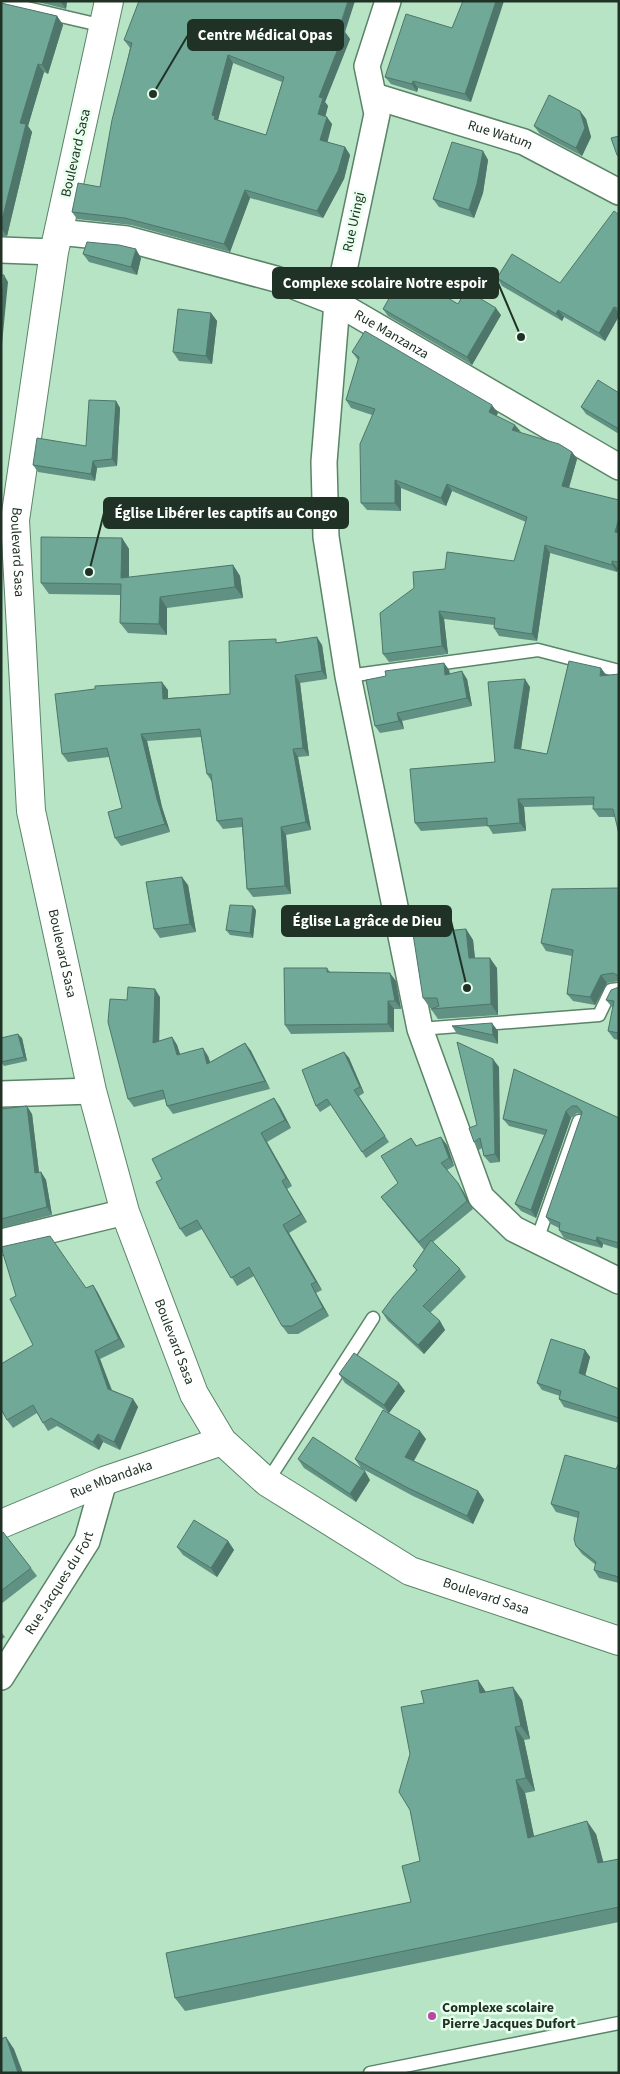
<svg xmlns="http://www.w3.org/2000/svg" width="620" height="2074" viewBox="0 0 620 2074" font-family="'Source Sans 3',sans-serif">
  <style>
    .lines { fill: none; stroke-linecap: round; stroke-linejoin: round }
    .service-casing { stroke: #5a8467; stroke-width: 15 }
    .minor-casing { stroke: #5a8467; stroke-width: 28 }
    .tertiary-casing { stroke: #5a8467; stroke-width: 30 }
    .service { stroke: #fff; stroke-width: 12 }
    .minor { stroke: #fff; stroke-width: 25 }
    .tertiary { stroke: #fff; stroke-width: 28 }
    .wall { fill: #609183; fill-rule: evenodd }
    .shaded-wall { fill: #4e766a }
    .building { fill: #70a998; stroke: #4e766a; fill-rule: evenodd }
    .poi-dot { fill: #b748a5; stroke: #e8ffee; stroke-width: 2 }
    .labels { text-anchor: middle; dominant-baseline: central; stroke-width: 5; stroke-linejoin: round; paint-order: stroke }
    .street-label { font-size: 14px; fill: #203226; stroke: #e8ffee }
    .poi-label { font-size: 14px; font-weight: bold; fill: #203226; stroke: #e8ffee; text-anchor: start }
    .leader { fill: none; stroke: #203226; stroke-width: 2 }
    .callout-dot { fill: #203226; stroke: #e8ffee; stroke-width: 2 }
    .callout { fill: #203226; stroke: #203226; stroke-width: 2 }
    .callout-label { font-size: 15px; text-anchor: middle; font-weight: bold; fill: #fff }
  </style>
  <rect width="100%" height="100%" fill="#b6e4c4"/>
  <g class="lines">
    <defs>
      <path id="service" d="M1 2 104 26
        M348 676 538 650 619 671
        M420 1029 599 1015 611 990 619 989
        M537 1240 579 1121
        M267 1482 373 1318
        M370 2073 619 2023"/>
      <g id="minor">
        <path d="M388 1 367 66 377 114 337 303 324 462 326 537 348 676 420 1029 481 1197 514 1229 619 1281"/>
        <path id="s1" d="M374 96 524 142 619 192"/>
        <path id="s2" d="M58 232 127 239 276 279 337 303 619 467"/>
        <path d="M1 250 54 252"/>
        <path d="M1 1094 92 1091"/>
        <path d="M1 1242 125 1212"/>
        <path id="s3" d="M1 1677 87 1541 104 1481"/>
      </g>
      <g id="tertiary">
        <path id="s4" d="M109 1 54 252 15 520 31 811 92 1091 125 1212 194 1394 222 1441 267 1482 410 1571 619 1641"/>
        <path id="s5" d="M1 1524 104 1481 222 1441"/>
      </g>
    </defs>
    <use href="#service" class="service-casing"/>
    <use href="#minor" class="minor-casing"/>
    <use href="#tertiary" class="tertiary-casing"/>
    <use href="#service" class="service"/>
    <use href="#minor" class="minor"/>
    <use href="#tertiary" class="tertiary"/>
  </g>
  <path class="wall" d="M34 1H67L66 9Z
    M1 3 57 16 63 25 48 74 44 72 28 126 32 132 7 236 1 237Z
    M452 28 471 102 418 88 417 92 391 84 385 77Z
    M345 32 350 39 325 102 328 106 325 116 332 124 327 142 345 147 350 155 344 179 323 218 250 198 230 252 131 225 77 219 72 212 100 187 130 48 124 40ZM233 63 282 82 266 135 218 120Z
    M580 111 586 119 591 137 582 156 540 134 534 126Z
    M483 151 488 160 483 193 474 218 439 207 433 199Z
    M619 215V316L605 341 564 317 562 321 502 286 497 278 560 283Z
    M83 254 141 258 137 275 89 262Z
    M383 309 501 315 472 365 388 316Z
    M211 313 217 321 212 364 179 361 173 352Z
    M352 352 498 413 496 416 521 433 572 452 577 459 569 488 619 500V569H618L617 572 550 553 537 641 499 636 494 628V625L444 619 448 654 389 662 383 654 445 569 514 561 526 522 452 491 446 506 401 488V511L367 510 361 503 372 415 351 408 346 400 358 360Z
    M619 393V434L586 414 581 407Z
    M116 401 120 408 117 466 97 468 95 481 38 472 33 465 86 446Z
    M122 538 129 549V578L233 565 240 576 243 598 167 608V635L128 633 120 623V595L49 594 41 583Z
    M278 642 322 645 327 679 300 683 309 756 298 757 311 830 286 835 291 894 253 897 247 889 242 827 223 829 217 821 212 782 207 774 201 737 147 741 162 807 170 832 121 846 115 838 122 808 109 757 68 762 62 754 168 690V698L230 694Z
    M569 661 615 817H599L593 809 594 805 524 807 526 831 493 834 488 826 421 831 415 823 495 762 530 687 521 749 547 754Z
    M444 663 449 670 450 674 467 679 472 706 402 721 404 729 380 733 375 726Z
    M188 885 196 932 160 938 154 929Z
    M619 888V981L607 983 595 1005 573 1001 567 994 572 956 546 951 541 943Z
    M256 910 253 938 230 935 226 930Z
    M466 929 473 940 475 958 497 968 498 1015 438 1019 431 1009 432 1008H430L423 998Z
    M327 968 330 972 396 981 401 1009H394V1032L291 1034 285 1025Z
    M619 987V1040L614 1039 608 1031 613 1008 612 1007 606 1000Z
    M160 997 159 1041 172 1037 177 1045 180 1054 208 1056 210 1062 245 1043 251 1051 270 1089 173 1114 167 1106 165 1099 134 1107 128 1099 127 1000Z
    M452 1026 498 1031V1044L457 1034Z
    M1 1038H22L27 1061 4 1066 1 1062Z
    M344 1052 349 1058 364 1093 359 1096 389 1142 366 1158 331 1105 320 1112 316 1106Z
    M499 1067 500 1162 490 1163 484 1156 482 1148 479 1150 474 1142 477 1125Z
    M514 1069 619 1118V1249L603 1244 602 1248 566 1239 564 1238 559 1230V1228L551 1224 546 1217 581 1116V1114L577 1113 571 1118 536 1218 521 1211 515 1204 544 1135 509 1126 503 1119Z
    M274 1098 280 1107 291 1128 267 1142 292 1186 287 1189 307 1222 289 1233 322 1290 316 1293 329 1316 298 1334H288L282 1326 254 1276 237 1286 202 1229 186 1237 180 1229 162 1179Z
    M1 1109 32 1114 39 1172H41L46 1180 52 1215 1 1228Z
    M411 1138 417 1146 447 1145 454 1166 447 1170 463 1191 473 1209 433 1242 460 1269 466 1277 430 1313 440 1321 445 1330 424 1354 388 1321 382 1312 416 1270 413 1266 424 1250 387 1205 381 1197 398 1183Z
    M93 1285 98 1293 125 1347 100 1359 112 1390 133 1399 138 1407 120 1450 103 1442 99 1450 57 1426 48 1431 37 1413 13 1428 7 1420 33 1345 86 1288Z
    M585 1350 590 1357 585 1376 619 1389V1423L564 1407 559 1399 560 1396 542 1390 537 1383Z
    M339 1374 405 1391 389 1413 345 1383Z
    M426 1439 414 1461 478 1491 484 1500 473 1524 413 1496 361 1468 355 1459Z
    M298 1459 370 1480 356 1502 304 1468Z
    M619 1463V1583L599 1578 594 1570 596 1565 582 1554 576 1546 578 1518 556 1512 551 1504 616 1469Z
    M1 1533 31 1568 37 1576 1 1604Z
    M228 1541 234 1550 217 1577 183 1555 177 1547Z
    M1 1632 5 1637 1 1640Z
    M478 1680 486 1692 522 1700 530 1739 524 1740 535 1791 525 1793 534 1836 596 1834 603 1862 619 1859V1922L185 2011 175 1998 411 1902 420 1861 424 1703Z"/>
  <path class="shaded-wall" d="M60 1H67L66 9Z
    M348 1H355L345 32 350 39 325 102 328 106 324 122 318 114 319 97 339 29Z
    M496 1H504L471 102 465 94Z
    M57 16 63 25 48 74 42 65Z
    M228 55 233 63 218 120 220 124 212 115Z
    M38 64 44 72 28 126 32 132 7 236 1 228V224L20 123Z
    M413 81 418 88 417 92 412 84Z
    M580 111 586 119 591 137 582 156 576 148Z
    M327 117 332 124 326 148 320 140Z
    M345 147 350 155 344 179 323 218 317 211Z
    M483 151 488 160 483 193 474 218 469 210Z
    M245 190 250 198 230 252 224 244Z
    M136 249 141 258 137 275 131 267Z
    M4 275 8 282 1 354V304Z
    M614 307 619 313V316L605 341 599 333Z
    M496 308 501 315 472 365 467 357Z
    M558 310 564 317 562 321 556 314Z
    M211 313 217 321 212 364 206 356Z
    M116 401 120 408 117 466 112 459Z
    M492 405 498 413 494 420 489 412Z
    M515 425 521 432 512 430Z
    M572 452 577 459 567 494 562 486Z
    M93 461 97 468 95 481 91 474Z
    M395 480 401 488V511L395 503Z
    M447 484 452 491 446 506 441 498Z
    M619 518V537L615 532Z
    M122 538 129 549V589L121 578Z
    M545 545 550 553 537 641 532 634Z
    M612 561 618 569 617 572 612 565Z
    M233 565 240 576 243 598 235 587Z
    M160 597 167 608V635L159 624Z
    M439 611 444 619 448 654 442 646Z
    M317 637 322 645 327 679 322 671Z
    M444 663 449 670 451 682 445 675Z
    M601 668 607 676H600Z
    M462 671 467 679 472 706 467 698Z
    M295 675 300 683 309 756 303 748Z
    M525 679 530 687 520 756 514 748Z
    M162 682 168 690V707L163 699Z
    M397 713 402 721 404 729 399 721Z
    M141 734 147 741 162 807 170 832 165 824 157 799Z
    M293 749 298 757 311 830 306 822Z
    M518 799 524 807 526 831 520 823Z
    M281 827 286 835 291 894 285 886Z
    M182 877 188 885 196 932 190 924Z
    M253 906 256 910 253 938 250 933Z
    M466 929 473 940 476 969 469 958Z
    M490 958 497 968 498 1015 491 1004Z
    M390 973 396 981 401 1009 395 1001Z
    M601 975 607 983 595 1005 590 997Z
    M155 989 160 997 159 1051 153 1043Z
    M388 1001 394 1009V1032L388 1024Z
    M492 1023 498 1031V1044L493 1035Z
    M18 1034 22 1038 27 1061 24 1057Z
    M172 1037 177 1045 183 1063 177 1055Z
    M245 1043 251 1051 270 1089 265 1081Z
    M203 1048 208 1056 213 1072 207 1064Z
    M344 1052 349 1058 364 1093 360 1087Z
    M493 1059 499 1067 500 1162 495 1154Z
    M274 1098 280 1107 291 1128 285 1120Z
    M27 1106 32 1114 40 1181 35 1173Z
    M566 1111 571 1118 536 1218 531 1210Z
    M261 1133 267 1142 292 1186 286 1178Z
    M441 1137 447 1145 454 1166 449 1158Z
    M41 1172 46 1180 52 1215 47 1207Z
    M282 1181 287 1189 307 1222 301 1214Z
    M458 1183 463 1191 473 1209 467 1201Z
    M283 1225 289 1233 322 1290 316 1282Z
    M597 1237 603 1244 602 1248 596 1241Z
    M311 1284 316 1293 329 1316 323 1308Z
    M93 1285 98 1293 125 1347 119 1339Z
    M440 1321 445 1330 424 1354 418 1345Z
    M585 1350 590 1357 584 1380 579 1373Z
    M95 1351 100 1359 114 1397 108 1389Z
    M399 1383 405 1391 389 1413 384 1405Z
    M133 1399 138 1407 120 1450 114 1442Z
    M420 1431 426 1439 411 1465 405 1457Z
    M98 1434 103 1442 99 1450 93 1442Z
    M365 1471 370 1480 356 1502 350 1494Z
    M478 1491 484 1500 473 1524 467 1516Z
    M228 1541 234 1550 217 1577 211 1568Z
    M478 1680 487 1694 480 1693Z
    M513 1687 522 1700 530 1739 521 1726Z
    M515 1727 524 1740 535 1791 526 1778Z
    M516 1780 525 1793 537 1851 528 1838Z
    M587 1821 596 1834 607 1876 598 1863Z
    M6 2037 14 2049 23 2073H18Z"/>
  <path class="building" d="M139 1H348L339 29 345 31 319 97 323 98 318 114 327 117 320 140 345 147 338 171 317 211 245 190 224 244 125 218 72 212 78 183 100 187 112 120 132 43 124 40ZM228 55 284 77 266 135 214 119 215 116 212 115Z
    M463 1H496L465 94 413 81 412 84 385 77 406 14 452 28Z
    M1 3 57 16 42 65 38 64 20 123 26 124 1 224Z
    M549 95 580 111 585 128 576 148 534 126Z
    M619 136V157L617 155 611 138Z
    M452 142 483 151 477 184 469 210 433 199Z
    M614 211 619 215V309L614 307 599 333 558 310 556 314 497 278 512 254 560 283Z
    M87 242 119 245 136 249 131 267 83 254Z
    M404 272 458 304 466 290 496 308 467 357 383 309Z
    M1 275H4L1 304Z
    M178 309 211 313 206 356 173 352Z
    M365 331 492 405 489 412 515 425 512 430 559 444 572 452 562 486 619 500V518L615 532 619 533V562L612 561V565L545 545 532 634 494 628 495 618 439 611 442 646 383 654 380 613 414 588 413 572 445 569 447 552 514 561 527 517 447 484 441 498 395 480V503H361L360 444 375 409 346 400 359 357 352 352Z
    M598 380 619 393V429L581 407Z
    M89 400 116 401 112 459 93 461 91 474 33 465 37 438 86 446Z
    M41 537 122 538 121 578 233 565 235 587 160 597 159 624 120 623 121 584 41 583Z
    M317 637 322 671 295 675 303 748 293 749 306 822 281 827 285 886 247 889 242 818 217 821 211 774H207L200 729 141 734 157 799 165 824 115 838 108 812 122 808 107 748 62 754 55 694 95 689V686L162 682 163 699 230 694 229 641 276 639V643Z
    M569 661 601 668 600 676 619 674V834L613 809H593L594 797 518 799 520 823 487 826V818L415 823 410 769 495 762 488 682 525 679 514 748 547 754Z
    M444 663 445 675 462 671 467 698 397 713 399 721 375 726 366 680 386 676 385 671Z
    M182 877 190 924 154 929 146 882Z
    M619 888V976L613 973 601 975 590 997 567 994 573 950 541 943 552 889Z
    M230 905 253 906 250 933 226 930Z
    M466 929 469 958H490L491 1004 431 1009 439 1006 437 998H423L413 934Z
    M284 968H327V972L390 973 395 1001H388V1024L285 1025Z
    M128 987 155 989 153 1043 172 1037 177 1055 203 1048 207 1064 245 1043 265 1081 167 1106 163 1090 128 1099 108 1022 110 999 127 1000Z
    M619 987V1033L608 1031 614 1001 606 1000 611 990Z
    M492 1023 493 1035 452 1026Z
    M18 1034 24 1057 1 1062V1038Z
    M457 1042 493 1059 495 1154 484 1156 480 1138 474 1142 469 1128 477 1125Z
    M344 1052 360 1087 354 1090 385 1136 362 1152 327 1099 316 1106 302 1070Z
    M514 1069 619 1118V1243L597 1237 596 1241 561 1231 559 1230 560 1223 546 1217 581 1116 582 1112 577 1106H572L566 1111 531 1210 515 1204 547 1130 503 1119Z
    M274 1098 285 1120 261 1133 286 1178 282 1181 301 1214 283 1225 316 1282 311 1284 323 1308 292 1326H282L249 1267 231 1278 197 1220 180 1229 156 1182 162 1179 152 1159Z
    M27 1106 35 1173 41 1172 47 1207 1 1219V1109Z
    M441 1137 449 1158 441 1163 458 1183 467 1201 419 1242 381 1197 398 1183 381 1156 411 1138 416 1146Z
    M50 1236 86 1288 93 1285 119 1339 95 1351 108 1389 133 1399 114 1442 98 1434 93 1442 51 1418 43 1423 33 1405 7 1420 1 1409V1364L33 1345 10 1299 16 1296 1 1247Z
    M431 1240 460 1269 423 1306 440 1321 418 1345 382 1312 393 1297 417 1270 413 1266Z
    M551 1339 585 1350 579 1373 619 1389V1418L559 1399 561 1391 537 1383Z
    M354 1353 399 1383 384 1405 339 1374Z
    M383 1410 420 1431 405 1457 478 1491 467 1516 408 1488 355 1459Z
    M313 1437 365 1471 350 1494 298 1459Z
    M565 1455 616 1469 619 1463V1577L594 1570 596 1562 576 1546 574 1539 579 1512 551 1504Z
    M194 1520 228 1541 211 1568 177 1547Z
    M3 1532 31 1568 1 1591V1533Z
    M478 1680 480 1693 513 1687 521 1726 515 1727 526 1778 516 1780 528 1838 587 1821 598 1863 619 1859V1907L175 1998 166 1953 411 1902 402 1866 420 1861 410 1810 399 1792 410 1754 401 1707 424 1703 421 1691Z
    M6 2037 18 2073H1V2039Z"/>
  <circle class="poi-dot" cx="432" cy="2016" r="5"/>
  <g class="labels">
    <g class="street-label">
      <text stroke="none"><textPath href="#s1" startOffset="132">Rue Watum</textPath></text>
      <text transform="translate(76 153) rotate(-77)">Boulevard Sasa</text>
      <text transform="translate(354 222) rotate(-78)">Rue Uringi</text>
      <text stroke="none"><textPath href="#s2" startOffset="352">Rue Manzanza</textPath></text>
      <text stroke="none"><textPath href="#s4" startOffset="560">Boulevard Sasa</textPath></text>
      <text stroke="none"><textPath href="#s4" startOffset="965">Boulevard Sasa</textPath></text>
      <text stroke="none"><textPath href="#s4" startOffset="1370">Boulevard Sasa</textPath></text>
      <text stroke="none"><textPath href="#s5" startOffset="119">Rue Mbandaka</textPath></text>
      <text stroke="none"><textPath href="#s3" startOffset="111">Rue Jacques du Fort</textPath></text>
      <text stroke="none"><textPath href="#s4" startOffset="1790">Boulevard Sasa</textPath></text>
    </g>
    <g class="poi-label">
      <text x="442" y="2008">Complexe scolaire<tspan x="442" dy="16">Pierre Jacques Dufort</tspan></text>
    </g>
  </g>
  <path class="leader" d="M153 94L188 35M521 337L498 283M89 572L104 513M467 988L451 921"/>
  <g class="callout-dot">
    <circle cx="153" cy="94" r="5"/>
    <circle cx="521" cy="337" r="5"/>
    <circle cx="89" cy="572" r="5"/>
    <circle cx="467" cy="988" r="5"/>
  </g>
  <g class="callout">
    <rect x="188" y="20" width="155" height="30" rx="5"/>
    <rect x="273" y="268" width="225" height="30" rx="5"/>
    <rect x="104" y="498" width="244" height="30" rx="5"/>
    <rect x="282" y="906" width="169" height="30" rx="5"/>
  </g>
  <g class="callout-label">
    <text x="265" y="40">Centre Médical Opas</text>
    <text x="385" y="288">Complexe scolaire Notre espoir</text>
    <text x="226" y="518">Église Libérer les captifs au Congo</text>
    <text x="367" y="926">Église La grâce de Dieu</text>
  </g>
  <rect width="620" height="2074" fill="none" stroke="#203226" stroke-width="5"/>
</svg>
